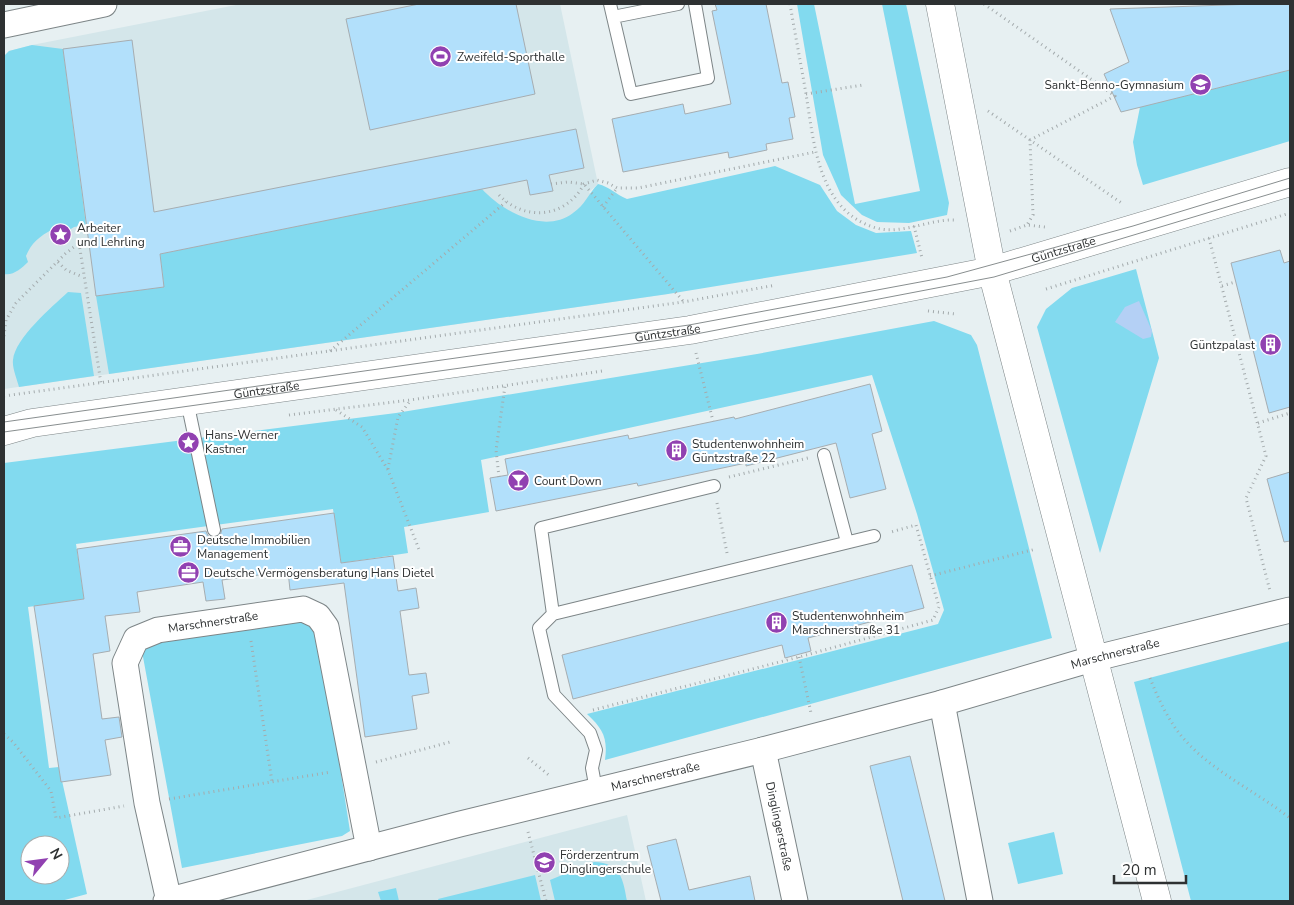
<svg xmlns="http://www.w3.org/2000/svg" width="1294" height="905" viewBox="0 0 1294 905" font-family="'Nunito Sans',sans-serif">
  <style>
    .built { fill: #d4e6ea }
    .green { fill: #82daef; fill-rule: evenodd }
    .water { fill: #b4d0f5 }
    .building { fill: #b2e0fb; stroke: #a6adb1 }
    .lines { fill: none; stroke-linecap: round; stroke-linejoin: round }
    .lane-casing { stroke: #7d8587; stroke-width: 14 }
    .street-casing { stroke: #7d8587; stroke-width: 27 }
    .secondary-casing { stroke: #7d8587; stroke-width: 29 }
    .path { stroke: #a4abad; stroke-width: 3; stroke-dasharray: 1 4; stroke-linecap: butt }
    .lane { stroke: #fff; stroke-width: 12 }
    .street { stroke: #fff; stroke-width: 25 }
    .secondary { stroke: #fff; stroke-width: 28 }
    .tram { stroke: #888e8f; stroke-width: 1 }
    .labels { text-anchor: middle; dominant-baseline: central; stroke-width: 4; stroke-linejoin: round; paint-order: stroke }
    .poi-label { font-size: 12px; fill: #2e3132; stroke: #fff; text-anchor: start }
    .street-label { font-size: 12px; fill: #2e3132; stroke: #fff }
  </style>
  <rect width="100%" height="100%" fill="#e7f0f2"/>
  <path class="built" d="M241 4H560L598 184 589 192 668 294 4 389V56L9 51 32 45Z
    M627 815 646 901H303L371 883Z"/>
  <path class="green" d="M797 4H814L855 204 920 191 882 4H906L949 203 947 215 909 223 877 222 862 215 841 195 823 155Z
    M32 45 63 49 86 225 74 227 58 237 53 229C40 236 31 243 26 256L28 262C22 268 13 276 4 274V56L9 51Z
    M1290 70V141L1143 185 1137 165 1133 142 1140 107Z
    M775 166 820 185 837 211 856 225 876 233 911 231 917 253 668 294 109 374 96 296 164 287 160 254 482 189C502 211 544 235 573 213 585 205 588 194 598 184 610 187 615 194 627 199Z
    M1136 269 1159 358 1100 553 1037 327 1046 309 1072 288Z
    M68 292 81 293 94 376 19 387C17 379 12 368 13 360 15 338 52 307 68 292Z
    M934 321 971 335 977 345 1052 638 605 760C608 738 603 729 587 714L938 624 944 610 917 514 872 375 481 460 489 512 404 527 408 553 341 563 333 509 76 544 84 599 28 607 49 768 59 767 87 894 61 901H4V463L396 413 757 354ZM30 845H60V875H30Z
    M304 618 318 627 350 831 342 836 182 868 141 646Z
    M1290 641V901H1191L1134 682Z
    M1054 832 1063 874 1018 884 1008 843Z
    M594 862C621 863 623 879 627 901H555L550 880Z
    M535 875 541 901H439L438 899Z
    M396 888 399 901H381L378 892Z"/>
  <path class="water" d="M1139 301 1152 331 1151 337 1143 339 1115 322 1125 307Z"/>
  <path class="building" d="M419 4H516L535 94 370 130 346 19Z
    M715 4H766L782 83 788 82 795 117 789 118 793 139 766 144 767 150 729 158 728 152 623 172 612 119 683 104 685 114 731 104 712 11 717 10Z
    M1255 4H1290V70L1121 112 1104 74 1129 62 1110 9Z
    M132 40 154 212 576 129 584 168 549 175 553 191 530 195 527 180 160 254 164 287 96 296 63 49Z
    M1280 250 1284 263 1290 261V407L1269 413 1231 263Z
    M870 384 882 431 872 434 886 489 850 498 836 443 746 466V463L638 486 637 483 496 511 490 478 508 475 505 459 628 435 629 439 734 417 735 419Z
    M1290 472V541L1284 542 1267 479Z
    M334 513 341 563 393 556 398 591 416 588 419 608 400 611 409 675 426 673 429 693 412 696 417 729 365 737 344 583 290 590 288 571 222 580 225 599 206 601 203 582 137 592 140 612 105 616 110 651 93 654 102 719 119 717 122 737 105 740 111 775 61 782 34 606 84 599 77 549 206 531 208 536 215 538 220 536 222 529Z
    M912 565 924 608 808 638 811 651 785 658 782 645 573 699 562 655Z
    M910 756 934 855 945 901H903L870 766Z
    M676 839 689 890 750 876 755 901H661L647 846Z"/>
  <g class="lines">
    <defs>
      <path id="lane" d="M610 4 631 94 708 78 695 4
        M613 17 678 4
        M187 401 214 530
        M824 455 847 542
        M553 614 541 528 714 486
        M596 790 592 768 596 750 590 733 554 695 539 628 553 614 874 536"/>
      <g id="street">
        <path d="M4 25 104 4"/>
        <path d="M942 703 980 901"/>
        <path id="s1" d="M763 750 795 901"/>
        <path id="s2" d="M166 901 460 824 763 750 942 703 1092 659 1290 610"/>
        <path id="s3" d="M169 901 147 803 125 663 136 639 158 630 303 609 318 616 326 627 369 848"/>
      </g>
      <g id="secondary">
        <path d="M940 4 992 271 1157 901"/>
        <path id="s4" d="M4 431 32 423 690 330 992 271 1290 182"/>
      </g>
    </defs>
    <use href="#lane" class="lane-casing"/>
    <use href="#street" class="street-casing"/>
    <use href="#secondary" class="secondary-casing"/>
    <path class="path" d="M790 4C795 34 801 64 806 94 814 143 818 211 876 228 902 235 929 219 955 220
      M984 4 1115 96 1030 140 1033 215 1027 225
      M806 94 863 85
      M988 111 1123 204
      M551 184 568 182 584 184 683 301
      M499 195C525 222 566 218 584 184L597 180 608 183 617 188H638L815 152
      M603 207 617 188
      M914 226 922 258
      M1010 231 1027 225 1045 227
      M1209 238 1266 456 1246 498 1270 591
      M79 243 101 383
      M58 262 66 270 83 277
      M1222 286 1235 282
      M1046 289 1290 213
      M928 311 956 314
      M4 336 6 320 16 303 65 254 79 243 88 242
      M330 351 506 202
      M696 353 713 421
      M4 396 683 302 776 285
      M336 410 362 427 388 470 420 552
      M289 415 410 400 602 371
      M1258 423 1290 413
      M388 469 398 417 410 401
      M499 477 496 450 505 386
      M729 477 808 458
      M717 503 727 553
      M930 576 1036 549
      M251 641 272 782
      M799 657 811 713
      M1150 678C1157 696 1165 713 1176 729 1204 768 1253 789 1290 818
      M593 710 799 657 933 620 939 607 916 525 891 532
      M4 734 13 742 51 791 56 818 124 806
      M528 758 550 776
      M376 762 450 742
      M169 799 331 772
      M528 832 546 901"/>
    <use href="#lane" class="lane"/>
    <use href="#street" class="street"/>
    <use href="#secondary" class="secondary"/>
    <path class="tram" d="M4 422 689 325 947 277 1133 226 1290 178
      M4 432 675 338 994 277 1290 188"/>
  </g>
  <defs>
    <symbol id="stadium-disc" viewBox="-11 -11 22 22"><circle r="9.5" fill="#9141b1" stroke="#fff"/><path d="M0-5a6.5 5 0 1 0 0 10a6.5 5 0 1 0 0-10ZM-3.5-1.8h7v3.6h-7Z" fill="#fff"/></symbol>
    <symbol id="school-disc" viewBox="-11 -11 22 22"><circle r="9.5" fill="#9141b1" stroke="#fff"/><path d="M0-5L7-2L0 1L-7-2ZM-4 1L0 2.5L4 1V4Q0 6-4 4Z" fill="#fff"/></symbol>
    <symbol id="sight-disc" viewBox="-11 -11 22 22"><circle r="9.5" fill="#9141b1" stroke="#fff"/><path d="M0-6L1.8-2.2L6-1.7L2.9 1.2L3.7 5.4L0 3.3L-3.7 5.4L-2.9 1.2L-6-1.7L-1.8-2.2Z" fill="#fff"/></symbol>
    <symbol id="building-disc" viewBox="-11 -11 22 22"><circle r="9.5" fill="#9141b1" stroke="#fff"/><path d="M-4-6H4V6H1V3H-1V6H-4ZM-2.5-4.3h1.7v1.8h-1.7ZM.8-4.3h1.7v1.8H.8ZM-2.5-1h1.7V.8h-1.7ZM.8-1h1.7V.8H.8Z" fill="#fff"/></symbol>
    <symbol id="bar-disc" viewBox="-11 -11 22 22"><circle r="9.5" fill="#9141b1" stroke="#fff"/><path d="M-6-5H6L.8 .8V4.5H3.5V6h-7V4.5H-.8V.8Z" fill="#fff"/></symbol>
    <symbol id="office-disc" viewBox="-11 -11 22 22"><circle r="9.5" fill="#9141b1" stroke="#fff"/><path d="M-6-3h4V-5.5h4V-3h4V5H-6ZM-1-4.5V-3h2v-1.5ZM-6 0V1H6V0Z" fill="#fff"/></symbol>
  </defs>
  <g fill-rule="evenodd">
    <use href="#stadium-disc" x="428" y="44" width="25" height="25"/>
    <use href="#school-disc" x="1188" y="72" width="25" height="25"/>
    <use href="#sight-disc" x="48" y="222" width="25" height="25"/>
    <use href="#building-disc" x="1258" y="332" width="25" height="25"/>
    <use href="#sight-disc" x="176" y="430" width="25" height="25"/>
    <use href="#building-disc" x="664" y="438" width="25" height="25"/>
    <use href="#bar-disc" x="506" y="468" width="25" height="25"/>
    <use href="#office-disc" x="168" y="534" width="25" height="25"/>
    <use href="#office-disc" x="176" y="560" width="25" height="25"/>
    <use href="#building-disc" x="764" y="610" width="25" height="25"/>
    <use href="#school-disc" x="532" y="850" width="25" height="25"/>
  </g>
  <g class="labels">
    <g class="poi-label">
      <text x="457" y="57">Zweifeld-Sporthalle</text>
      <text x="1184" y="85" text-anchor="end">Sankt-Benno-Gymnasium</text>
      <text x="77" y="228">Arbeiter<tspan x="77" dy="14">und Lehrling</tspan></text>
      <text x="1255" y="345" text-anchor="end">Güntzpalast</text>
      <text x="205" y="435">Hans-Werner<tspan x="205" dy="14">Kastner</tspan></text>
      <text x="692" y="444">Studentenwohnheim<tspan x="692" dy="14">Güntzstraße 22</tspan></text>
      <text x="534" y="481">Count Down</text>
      <text x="197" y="540">Deutsche Immobilien<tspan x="197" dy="14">Management</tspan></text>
      <text x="204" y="573">Deutsche Vermögensberatung Hans Dietel</text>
      <text x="792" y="616">Studentenwohnheim<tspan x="792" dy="14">Marschnerstraße 31</tspan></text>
      <text x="560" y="855">Förderzentrum<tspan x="560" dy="14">Dinglingerschule</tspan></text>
    </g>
    <g class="street-label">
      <text stroke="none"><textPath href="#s4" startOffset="1076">Güntzstraße</textPath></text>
      <text stroke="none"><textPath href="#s4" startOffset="671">Güntzstraße</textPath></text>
      <text stroke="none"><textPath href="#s4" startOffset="266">Güntzstraße</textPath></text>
      <text stroke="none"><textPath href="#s3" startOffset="348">Marschnerstraße</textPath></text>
      <text stroke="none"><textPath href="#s2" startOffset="981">Marschnerstraße</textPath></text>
      <text stroke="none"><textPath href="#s2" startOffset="505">Marschnerstraße</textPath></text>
      <text stroke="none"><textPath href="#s1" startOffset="78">Dinglingerstraße</textPath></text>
    </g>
  </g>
  <rect width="1294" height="905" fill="none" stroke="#2e3132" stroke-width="10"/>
  <g transform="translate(45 860) rotate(61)"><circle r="24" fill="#ffffff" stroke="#abadad"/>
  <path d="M0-4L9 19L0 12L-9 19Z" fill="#9141b1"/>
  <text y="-8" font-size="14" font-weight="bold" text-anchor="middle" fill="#2e3132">N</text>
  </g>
  <path d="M1114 875v8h72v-8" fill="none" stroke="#2e3132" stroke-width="2.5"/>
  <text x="1122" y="875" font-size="15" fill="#2e3132" stroke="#ffffff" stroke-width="4" paint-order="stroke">20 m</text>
</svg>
